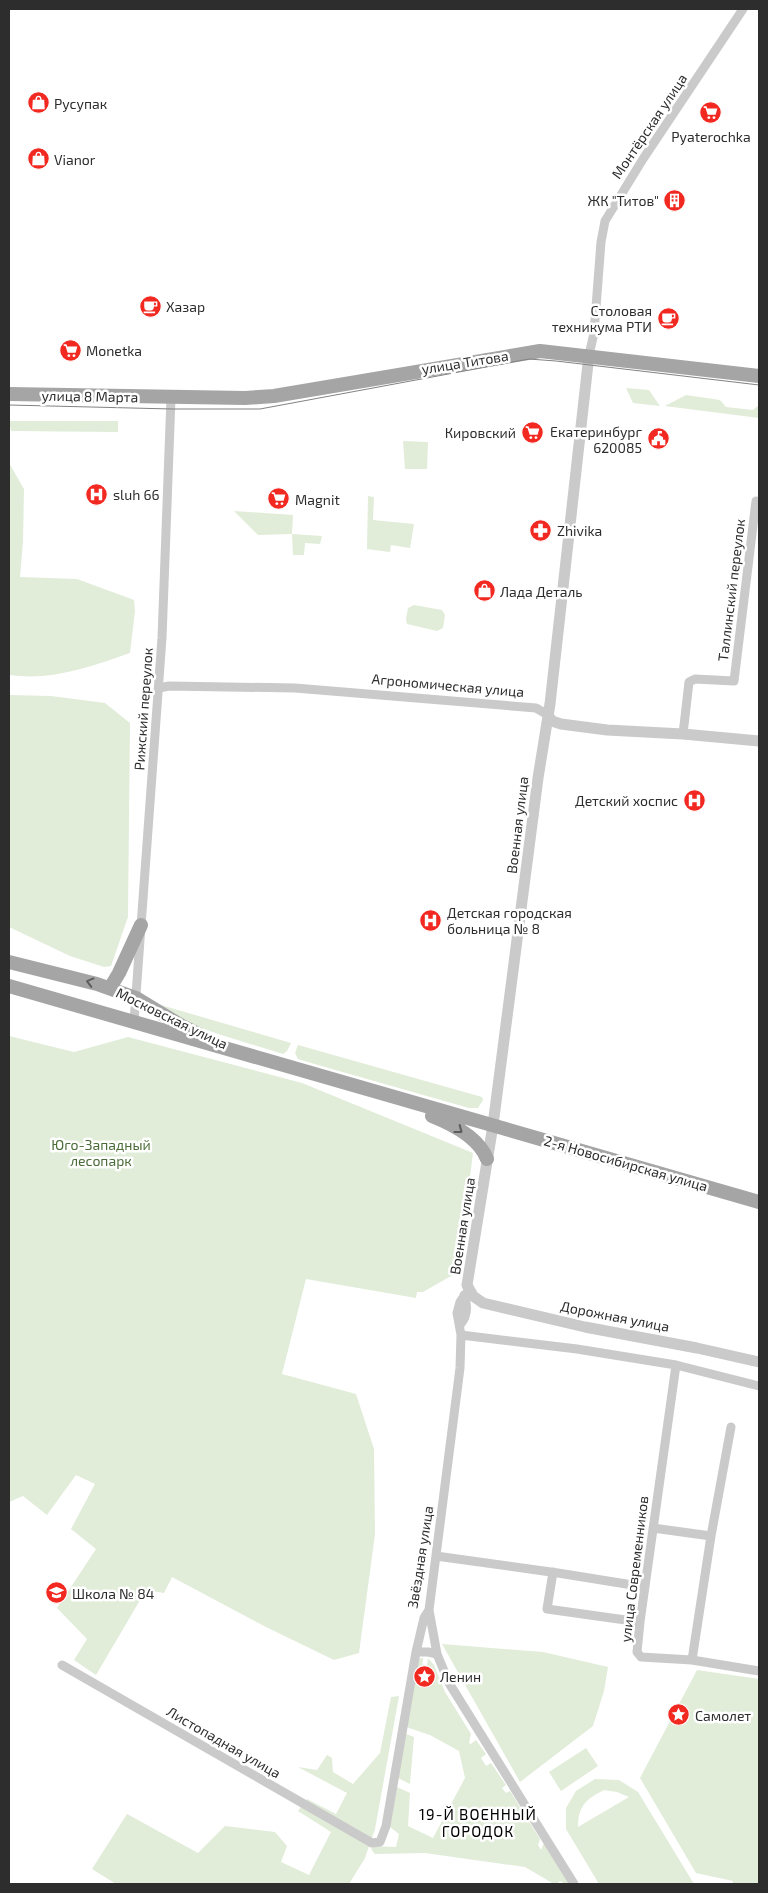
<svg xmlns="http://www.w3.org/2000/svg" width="768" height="1893" viewBox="0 0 768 1893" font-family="'Exo 2',sans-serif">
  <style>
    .green { fill: #e1ecd9; fill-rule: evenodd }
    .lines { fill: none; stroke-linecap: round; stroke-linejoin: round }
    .minor { stroke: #cacaca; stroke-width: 9 }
    .tertiary { stroke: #cacaca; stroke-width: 11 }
    .primary { stroke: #a5a5a5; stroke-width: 14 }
    .tram { stroke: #828282; stroke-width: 1 }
    .oneway { stroke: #5d5d5d }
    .labels { text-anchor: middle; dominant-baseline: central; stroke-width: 5; stroke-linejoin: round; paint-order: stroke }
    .poi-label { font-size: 14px; fill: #2d2d2d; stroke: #fff; text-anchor: start }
    .street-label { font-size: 14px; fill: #2d2d2d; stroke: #fff }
    .park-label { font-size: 14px; fill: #4a6c37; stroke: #fff }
    .neighbourhood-label { font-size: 15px; letter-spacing: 1px; fill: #000; stroke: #fff }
  </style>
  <rect width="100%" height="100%" fill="#fff"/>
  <path class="green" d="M626 388 649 390 660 406 633 403Z
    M686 395 720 400 726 407 753 410 759 405V418L665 406Z
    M9 421H118V432L11 431Z
    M403 441 428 442 427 469H405Z
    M9 463 24 489 23 542 20 577 77 579 134 600 135 611 130 653C91 667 51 681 9 675Z
    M368 496 374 497 373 520 414 524 410 548 391 545 390 552 367 549Z
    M234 511 293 515 292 534 322 536 320 544 305 543 304 555H293L292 534 258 535Z
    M414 605 442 610 445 615 443 628 437 631 407 624 406 619 408 608Z
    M9 695 51 696 105 703 130 723 128 917 111 966 104 967 70 956 9 927Z
    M154 1003 291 1043 287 1051 283 1054 218 1034 183 1021Z
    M9 1036 74 1052 128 1037 302 1083 473 1153 458 1272 423 1292H417L416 1298 306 1279 282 1374 356 1394 374 1449 375 1534 359 1653 334 1660 264 1626 172 1577 164 1593 146 1590 96 1675 74 1660 87 1639 57 1608 96 1549 71 1529 95 1484 76 1475 47 1515 23 1496 9 1502Z
    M298 1045 482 1097 483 1100 478 1108H469L318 1065 298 1059 295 1053Z
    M442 1644 543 1652 608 1667 604 1691 593 1726 520 1782Z
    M420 1658H423L421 1679H425L428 1658 434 1665 445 1692 471 1734 469 1743 471 1744 476 1740 486 1754 481 1758 486 1766 491 1763 506 1785 502 1788 506 1793 510 1791 540 1839 538 1845 541 1850 544 1843 569 1884H565L560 1881 557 1884H554L525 1867 425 1853 375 1854 371 1849 374 1846 396 1847 399 1834 390 1827 397 1787 410 1793 408 1826 433 1838 465 1778 459 1751 430 1735 406 1727 417 1660Z
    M697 1670 759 1679V1884H732L733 1881 696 1873 640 1778Z
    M399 1696 375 1829 365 1858 349 1884H116L92 1869 127 1814 198 1853 225 1826 275 1832 287 1846 281 1862 309 1875 331 1832 298 1811 307 1799 336 1814 347 1793 298 1767 317 1770 327 1755 332 1758 333 1772 353 1784 380 1753 391 1697Z
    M406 1734 414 1737 410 1784 398 1778Z
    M586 1748 598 1766 561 1791 549 1772Z
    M595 1779 619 1780 638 1792 694 1884H599L566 1829V1808L576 1791ZM604 1790 617 1792 629 1797 578 1827C578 1806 586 1799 604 1790Z"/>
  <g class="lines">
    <path class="minor" d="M589 355 594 333 601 242 605 221 643 159 743 9
      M159 688 169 686 295 688 536 708 548 715
      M683 734 689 682 695 679 734 681 756 501
      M134 1022 162 638 171 398
      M460 1325C468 1316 468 1306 464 1295
      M461 1335 577 1349 676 1365 759 1386
      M676 1365 640 1622 637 1652 641 1657 692 1660 759 1671
      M653 1528 711 1536
      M436 1556 558 1573 645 1587
      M553 1572 547 1609 640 1622
      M429 1610 437 1654 449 1683 574 1884
      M416 1652H428L437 1654
      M692 1660 711 1536 731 1427
      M62 1665 372 1843 380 1842 386 1826 416 1652 424 1618 429 1610 460 1368 461 1335 457 1313 460 1302 468 1291"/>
    <path class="tertiary" d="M589 355 550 704 538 778 493 1125 467 1285 473 1296 483 1303 585 1327 697 1348 759 1362
      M548 715 552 721 561 724 607 730 683 734 759 741"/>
    <path class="primary" d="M9 394 245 398 274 396 540 351 759 376
      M9 962 97 984 136 998 182 1026 198 1034
      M9 986 759 1202
      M110 988 119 973 141 925
      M432 1116C452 1124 479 1138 487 1159"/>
    <path class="tram" d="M9 405 172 409H260L529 359 556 361 759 385"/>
  </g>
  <defs><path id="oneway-chevron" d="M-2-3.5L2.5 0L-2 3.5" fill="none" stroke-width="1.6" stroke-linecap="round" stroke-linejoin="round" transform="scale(1.25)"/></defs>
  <g class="oneway">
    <use href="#oneway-chevron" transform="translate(90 982) rotate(-165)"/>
    <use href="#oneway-chevron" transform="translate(459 1130) rotate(37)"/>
  </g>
  <defs>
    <symbol id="shop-disc" viewBox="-11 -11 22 22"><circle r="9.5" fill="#f22921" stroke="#fff"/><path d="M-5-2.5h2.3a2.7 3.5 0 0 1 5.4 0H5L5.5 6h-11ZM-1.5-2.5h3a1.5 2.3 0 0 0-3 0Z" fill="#fff"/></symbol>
    <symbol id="supermarket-disc" viewBox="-11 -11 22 22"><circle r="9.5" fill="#f22921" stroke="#fff"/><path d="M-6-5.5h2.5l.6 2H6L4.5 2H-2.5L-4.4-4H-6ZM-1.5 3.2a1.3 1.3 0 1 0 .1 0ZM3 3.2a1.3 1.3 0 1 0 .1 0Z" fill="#fff"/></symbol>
    <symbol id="building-disc" viewBox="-11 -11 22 22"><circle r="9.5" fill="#f22921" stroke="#fff"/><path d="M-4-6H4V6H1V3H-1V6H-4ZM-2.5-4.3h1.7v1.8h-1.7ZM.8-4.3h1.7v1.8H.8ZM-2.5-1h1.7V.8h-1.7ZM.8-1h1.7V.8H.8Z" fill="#fff"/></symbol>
    <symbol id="cafe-disc" viewBox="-11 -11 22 22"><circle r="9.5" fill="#f22921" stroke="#fff"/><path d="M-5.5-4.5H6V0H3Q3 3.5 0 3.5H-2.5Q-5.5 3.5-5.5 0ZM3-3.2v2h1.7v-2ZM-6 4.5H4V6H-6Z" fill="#fff"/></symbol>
    <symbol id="civic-disc" viewBox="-11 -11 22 22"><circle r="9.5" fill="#f22921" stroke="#fff"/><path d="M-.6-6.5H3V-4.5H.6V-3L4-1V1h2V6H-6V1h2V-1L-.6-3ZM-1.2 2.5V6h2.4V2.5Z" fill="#fff"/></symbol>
    <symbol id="hospital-disc" viewBox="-11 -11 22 22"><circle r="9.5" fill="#f22921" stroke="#fff"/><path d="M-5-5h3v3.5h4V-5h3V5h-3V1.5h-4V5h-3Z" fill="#fff"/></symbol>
    <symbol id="pharmacy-disc" viewBox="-11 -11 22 22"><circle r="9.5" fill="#f22921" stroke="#fff"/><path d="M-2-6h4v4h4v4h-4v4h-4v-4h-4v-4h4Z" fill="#fff"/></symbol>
    <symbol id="school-disc" viewBox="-11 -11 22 22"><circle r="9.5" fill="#f22921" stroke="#fff"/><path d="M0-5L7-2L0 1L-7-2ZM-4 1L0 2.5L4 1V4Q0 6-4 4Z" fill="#fff"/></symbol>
    <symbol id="sight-disc" viewBox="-11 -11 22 22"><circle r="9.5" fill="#f22921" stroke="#fff"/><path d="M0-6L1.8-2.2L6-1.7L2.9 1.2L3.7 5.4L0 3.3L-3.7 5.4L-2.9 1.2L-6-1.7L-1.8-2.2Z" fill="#fff"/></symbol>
  </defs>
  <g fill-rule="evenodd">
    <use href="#shop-disc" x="26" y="90" width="25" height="25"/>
    <use href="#supermarket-disc" x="698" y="100" width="25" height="25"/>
    <use href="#shop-disc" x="26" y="146" width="25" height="25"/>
    <use href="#building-disc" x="662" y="188" width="25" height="25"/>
    <use href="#cafe-disc" x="138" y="294" width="25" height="25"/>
    <use href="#cafe-disc" x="656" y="306" width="25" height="25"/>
    <use href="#supermarket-disc" x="58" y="338" width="25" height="25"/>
    <use href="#supermarket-disc" x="520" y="420" width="25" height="25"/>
    <use href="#civic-disc" x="646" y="426" width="25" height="25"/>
    <use href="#hospital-disc" x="84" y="482" width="25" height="25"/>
    <use href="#supermarket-disc" x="266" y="486" width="25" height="25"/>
    <use href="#pharmacy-disc" x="528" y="518" width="25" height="25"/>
    <use href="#shop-disc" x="472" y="578" width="25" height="25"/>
    <use href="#hospital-disc" x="682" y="788" width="25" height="25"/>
    <use href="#hospital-disc" x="418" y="908" width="25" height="25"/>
    <use href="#school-disc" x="44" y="1580" width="25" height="25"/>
    <use href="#sight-disc" x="412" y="1664" width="25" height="25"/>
    <use href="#sight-disc" x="666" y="1702" width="25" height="25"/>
  </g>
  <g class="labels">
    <g class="poi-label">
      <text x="54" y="103">Русупак</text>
      <text x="711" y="136" text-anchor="middle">Pyaterochka</text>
      <text x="54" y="159">Vianor</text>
      <text x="659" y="200" text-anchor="end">ЖК "Титов"</text>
      <text x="166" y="306">Хазар</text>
      <text x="652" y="310" text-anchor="end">Столовая<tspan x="652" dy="16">техникума РТИ</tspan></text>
      <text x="86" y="350">Monetka</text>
      <text x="642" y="431" text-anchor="end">Екатеринбург<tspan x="642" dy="16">620085</tspan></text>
      <text x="516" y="432" text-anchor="end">Кировский</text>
      <text x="113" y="494">sluh 66</text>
      <text x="295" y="499">Magnit</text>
      <text x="557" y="530">Zhivika</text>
      <text x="500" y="591">Лада Деталь</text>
      <text x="678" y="800" text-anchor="end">Детский хоспис</text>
      <text x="447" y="912">Детская городская<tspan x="447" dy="16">больница № 8</tspan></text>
      <text x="72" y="1593">Школа № 84</text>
      <text x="440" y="1676">Ленин</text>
      <text x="695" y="1715">Самолет</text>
    </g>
    <g class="street-label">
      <text transform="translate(649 126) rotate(-56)">Монтёрская улица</text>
      <text transform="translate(465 362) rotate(-9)">улица Титова</text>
      <text transform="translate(90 396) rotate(1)">улица 8 Марта</text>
      <text transform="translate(731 590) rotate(-83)">Таллинский переулок</text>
      <text transform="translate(448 685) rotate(5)">Агрономическая улица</text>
      <text transform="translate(143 709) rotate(-86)">Рижский переулок</text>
      <text transform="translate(517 825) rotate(-83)">Военная улица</text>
      <text transform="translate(172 1018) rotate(26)">Московская улица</text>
      <text transform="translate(626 1163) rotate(16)">2-я Новосибирская улица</text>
      <text transform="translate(462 1226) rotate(-81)">Военная улица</text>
      <text transform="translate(615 1316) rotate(11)">Дорожная улица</text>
      <text transform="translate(420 1557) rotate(-81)">Звёздная улица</text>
      <text transform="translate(634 1569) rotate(-83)">улица Современников</text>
      <text transform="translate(224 1742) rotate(30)">Листопадная улица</text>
    </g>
    <g class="park-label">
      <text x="101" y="1144">Юго-Западный<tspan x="101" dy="16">лесопарк</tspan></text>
    </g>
    <g class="neighbourhood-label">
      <text x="478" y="1814">19-Й ВОЕННЫЙ<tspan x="478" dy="17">ГОРОДОК</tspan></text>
    </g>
  </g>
  <rect width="768" height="1893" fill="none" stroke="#2d2d2d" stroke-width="20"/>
</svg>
